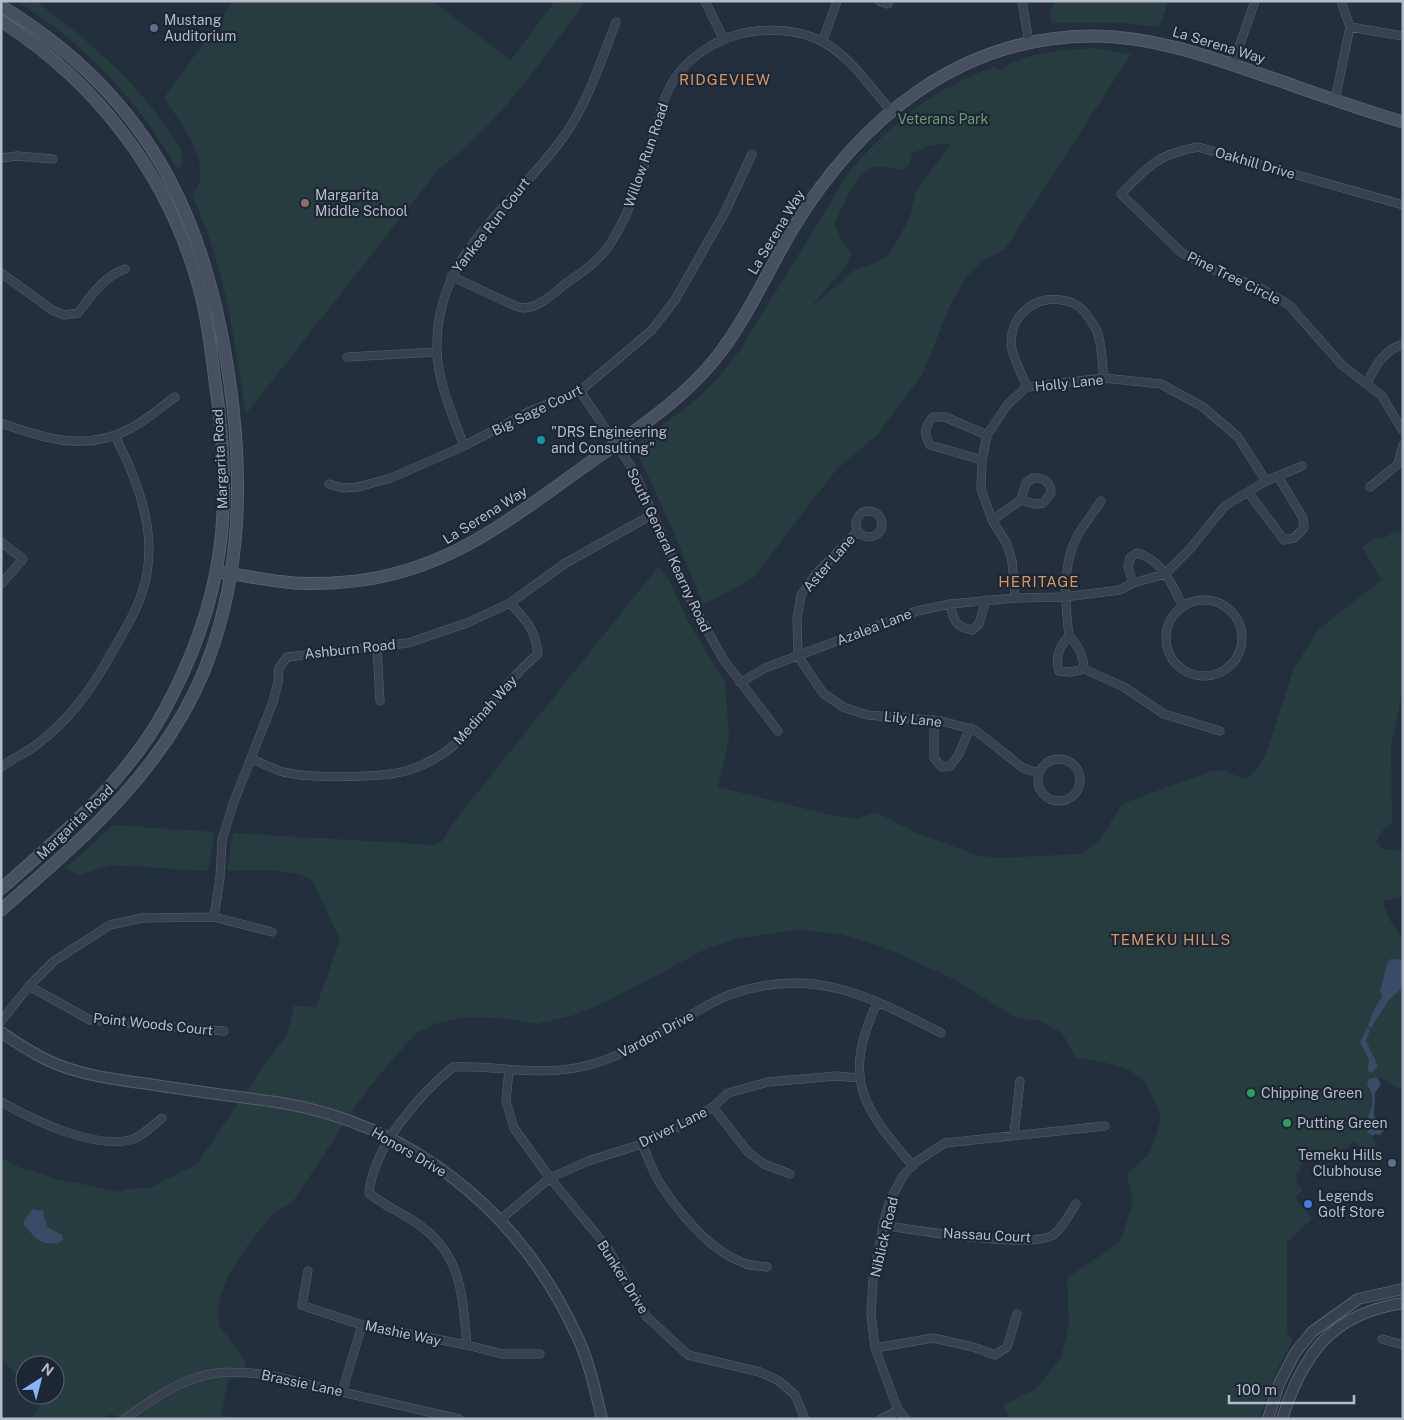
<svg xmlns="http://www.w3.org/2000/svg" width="1404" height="1420" viewBox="0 0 1404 1420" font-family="'Public Sans',sans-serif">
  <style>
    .green { fill: #263c3f; fill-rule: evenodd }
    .water { fill: #394c67 }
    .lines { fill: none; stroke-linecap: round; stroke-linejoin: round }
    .minor-casing { stroke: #565f6c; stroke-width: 9 }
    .tertiary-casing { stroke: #565f6c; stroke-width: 12 }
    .secondary-casing { stroke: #565f6c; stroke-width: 13 }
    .minor { stroke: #38414e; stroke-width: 8 }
    .tertiary { stroke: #38414e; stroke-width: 10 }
    .secondary { stroke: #465061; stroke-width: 11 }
    .service-dot { fill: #5c6f8a; stroke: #1d2633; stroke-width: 2 }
    .education-dot { fill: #8d6e63; stroke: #1d2633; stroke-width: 2 }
    .culture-dot { fill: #0f9aa8; stroke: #1d2633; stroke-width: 2 }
    .leisure-dot { fill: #2e9e5b; stroke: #1d2633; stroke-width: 2 }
    .shop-dot { fill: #3f7fe0; stroke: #1d2633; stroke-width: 2 }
    .labels { text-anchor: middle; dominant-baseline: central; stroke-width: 4.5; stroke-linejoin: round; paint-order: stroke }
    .poi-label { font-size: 14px; fill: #b4bcc9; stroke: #1d2633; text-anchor: start }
    .street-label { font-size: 14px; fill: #b4bcc9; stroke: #1d2633 }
    .park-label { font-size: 14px; fill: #6b9a76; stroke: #1d2633 }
    .neighbourhood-label { font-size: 15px; letter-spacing: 1px; fill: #d59563; stroke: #1d2633 }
  </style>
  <rect width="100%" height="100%" fill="#242f3e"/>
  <path class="green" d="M16 1H36C86 39 136 80 170 133 177 143 190 159 178 170 140 103 83 41 16 1Z
    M233 1H433L511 60 555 1H586C543 59 498 125 439 169L246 414C233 337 226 267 192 196 216 167 183 125 165 100L166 95 213 30 220 33 225 12Z
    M1056 1H1169L1159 27 1123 23H1052L1049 11Z
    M1095 48 1131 54 1005 249 982 261 966 277 951 303 923 373 878 434 836 470 753 578 703 605 672 528 634 446 692 403 718 378 740 350 851 169C891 124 936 86 994 67L1002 71C1018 51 1070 50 1095 48ZM950 144 916 192 909 219 889 255 876 263 855 270 809 309 847 265 851 253 841 240 835 224C841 208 857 171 874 167 881 165 894 169 902 170L910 164 911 154 932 145Z
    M1403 529V688L1391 747 1392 824 1382 831 1376 842 1383 849 1403 851V898L1384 900 1383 903 1391 922 1403 940V1088C1389 1088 1387 1079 1377 1077L1370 1090 1373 1104 1365 1121 1375 1142V1155L1368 1157 1355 1141 1345 1149 1349 1154 1338 1163 1330 1154 1321 1161 1318 1152 1306 1158 1307 1160 1299 1167 1301 1170 1295 1174 1298 1178 1296 1181 1303 1190 1295 1197 1312 1219 1287 1242V1332L1292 1341 1278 1368 1259 1419H1010L1003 1405 1036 1389 1061 1357 1069 1326 1067 1278 1120 1242 1133 1203 1127 1174 1150 1153 1161 1120 1155 1101 1145 1082 1129 1070 1103 1062 1076 1058 1062 1033 1040 1021 1016 1018 956 980 883 947 841 934 799 930 760 935 735 939 702 951 606 1002 574 1015 537 1024 500 1018 470 1017 434 1024 415 1034 368 1088 292 1203 273 1213 248 1245 229 1274 222 1292 218 1311 220 1327 246 1362 243 1378H229L221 1415 240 1419H120L112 1414 103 1419H31L43 1402 36 1395H55V1365H25V1383L1 1359V1158L27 1171 31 1170 53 1178 120 1192 123 1189 150 1188 197 1164 266 1062 287 1035 294 1006 316 1007 340 940 312 880C288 867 253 870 227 871L233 833 435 845 441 842 457 818 658 567 668 578 691 627 725 682 729 738 718 787 830 815 857 819 876 812 914 832 977 855 997 858 1081 854 1099 841 1122 804 1211 771H1224L1245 779 1258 768 1266 754 1294 668 1318 630 1381 580 1362 547 1375 537 1383 539 1394 531 1397 534Z
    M113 825 215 832 208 871 112 865 78 875 66 868Z"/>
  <path class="water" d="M1391 959 1403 960V987L1388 1001 1371 1028 1368 1026C1372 1016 1375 1005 1382 997L1380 989C1386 980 1382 967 1391 959Z
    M1367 1028 1370 1030 1366 1041 1378 1066 1371 1073 1368 1071 1369 1060 1360 1042Z
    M1377 1077 1381 1084 1375 1093 1374 1115 1384 1130 1380 1135 1375 1134 1373 1136 1367 1132 1369 1127 1365 1121C1373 1109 1376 1097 1367 1085L1369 1079Z
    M33 1209 43 1211 47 1227 62 1235 63 1240C57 1246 42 1244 36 1238 31 1234 30 1230 24 1226V1221Z"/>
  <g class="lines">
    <defs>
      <path id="minor" d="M705 1 723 38
        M879 1 888 4
        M1022 1 1029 42
        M1350 27 1403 36
        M823 40 837 1
        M1233 64 1255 1
        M1335 100 1350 27 1341 1
        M1 158 17 156 53 159
        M1403 205 1198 147C1158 154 1148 166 1121 194L1182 253 1222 274 1261 288 1289 305 1342 365 1382 396 1403 431
        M1 273 52 310 64 315 78 313C92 295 103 277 125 269
        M451 276C462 281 516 308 523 308 539 308 554 293 565 284 582 272 601 260 612 241 633 207 644 167 656 129 659 117 662 104 667 93 682 58 720 35 756 31 828 24 849 61 890 110
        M347 357 437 352
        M1367 383C1376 365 1383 351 1403 344
        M1027 387C1022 374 1012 357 1011 344 1011 310 1042 291 1073 303 1082 307 1091 320 1096 329 1102 341 1102 363 1104 378
        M580 391 634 471 689 597 723 659 778 731
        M1 423C45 439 88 452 131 428 147 420 161 407 175 397
        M464 446C453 416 438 383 437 351 434 254 511 209 562 139 587 105 601 61 616 22
        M982 460 930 445C924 434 924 427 933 417H945L987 435
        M1033 478C1044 477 1051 483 1051 493L1043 503 1035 504 1021 500 1026 483Z
        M1266 481 1238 437 1203 407 1161 384 1104 378 1027 387 1008 404 987 435 982 460 981 489 992 520 1007 544 1012 561 1015 598 1064 597 1120 590 1133 583 1165 574 1189 550 1225 506 1266 481 1302 466
        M329 484 343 488 358 487 391 478 464 446 528 412 580 391 652 330 675 300 725 212 752 154
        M1370 487 1398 464 1403 445
        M1248 492 1284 540 1294 538 1304 528 1303 518 1278 476
        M856 524a13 13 0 1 1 26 0a13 13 0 1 1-26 0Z
        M992 520 1021 500
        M858 531 815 575 801 595 797 619 798 656 823 693 843 707 867 715 941 721 975 730 1023 768 1038 773
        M1 542 23 559 1 584
        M1133 583 1128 567 1130 558 1137 553C1163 560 1171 584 1183 606
        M1166 638a38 38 0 1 1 76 0a38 38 0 1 1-76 0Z
        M950 604C953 619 955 627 972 630L979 624 986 600
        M1069 636C1078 646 1083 654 1084 669L1071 672 1059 671C1055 656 1059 647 1069 636 1065 602 1061 564 1079 533 1086 522 1094 512 1101 501
        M377 648 380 701
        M1084 669 1124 687 1164 714 1220 731
        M740 683 765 668 917 611 950 604 1015 598
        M934 720V758L942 767 950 766 959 754 970 728
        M1038 780a21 21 0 1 1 42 0a21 21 0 1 1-42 0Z
        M252 759C261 763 271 768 280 771 305 779 380 778 406 771 422 766 439 758 453 746 484 718 506 680 538 654 535 629 527 621 510 603
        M1 767C14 758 28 752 40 742 70 719 93 687 111 654 122 635 134 616 141 596 161 541 140 485 115 436
        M214 917 220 878 222 840 233 804 273 702 278 682 279 668 287 657 408 643 467 623 510 603 564 564 653 514
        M29 986 90 1020 224 1031
        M877 1003C842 1079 862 1107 913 1166
        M1 1021 29 986 54 961 110 925 142 918 214 917 272 932
        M509 1070 506 1101 514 1128 550 1178 607 1247 646 1316 688 1355 760 1372 779 1381 795 1395 805 1419
        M1 1102C33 1120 93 1149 130 1140 142 1137 152 1126 162 1118
        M713 1107 748 1152 764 1164 790 1174
        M1014 1134 1020 1081
        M642 1144C648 1157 653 1173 661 1185 681 1215 710 1251 744 1263 751 1266 760 1266 767 1267
        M501 1219 550 1178 588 1161 642 1144 678 1127 713 1107 728 1093 768 1082 837 1076 859 1078
        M883 1225C912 1230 1032 1249 1053 1235 1062 1229 1070 1213 1076 1204
        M308 1271 302 1305 310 1308 362 1325 467 1345 502 1354H540
        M1382 1339 1403 1345
        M467 1345C462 1293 462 1253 415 1222 400 1212 383 1205 369 1193 374 1146 418 1096 453 1067 502 1065 540 1078 589 1065 622 1057 652 1036 682 1020 697 1012 712 1001 729 995 811 965 869 996 941 1033
        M875 1348 933 1338 973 1347 995 1355 1007 1347 1017 1314
        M342 1392 362 1325
        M124 1419C149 1402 176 1382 206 1375 225 1370 245 1373 264 1374L459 1419
        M881 1419 898 1410
        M906 1419 898 1410 875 1348 871 1314 873 1279 883 1225 890 1200 903 1176 916 1162 945 1143 1105 1126"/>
      <path id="tertiary" d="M1 1032C24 1048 49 1064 77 1071 100 1078 125 1081 149 1084 191 1091 234 1096 276 1102 411 1123 519 1211 576 1334 589 1360 595 1390 602 1419
        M1268 1419 1279 1384 1295 1353 1312 1332 1358 1299 1403 1289
        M1282 1419C1303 1354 1331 1314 1403 1303"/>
      <path id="secondary" d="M1 6C157 100 213 233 233 408 243 498 238 586 204 671 162 773 81 840 1 910
        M1 21C99 84 170 178 200 291 208 320 211 351 215 381 234 507 225 600 163 713 124 783 61 836 1 889
        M218 572C243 575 269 581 295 583 307 584 319 583 331 583 437 579 502 525 585 466 631 433 680 403 716 358 747 319 767 272 792 230 859 119 961 35 1096 36 1151 37 1202 54 1254 72 1304 89 1353 107 1403 122"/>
    </defs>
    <use href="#minor" class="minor-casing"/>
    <use href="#tertiary" class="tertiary-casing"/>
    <use href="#secondary" class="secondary-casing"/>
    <use href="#minor" class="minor"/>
    <use href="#tertiary" class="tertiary"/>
    <use href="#secondary" class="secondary"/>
  </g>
  <g class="service-dot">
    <circle cx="154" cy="28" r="5"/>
    <circle cx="1392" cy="1163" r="5"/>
  </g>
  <circle class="education-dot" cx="305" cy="203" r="5"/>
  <circle class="culture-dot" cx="541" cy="440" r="5"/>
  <g class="leisure-dot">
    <circle cx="1251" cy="1093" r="5"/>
    <circle cx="1287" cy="1123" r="5"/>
  </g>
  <circle class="shop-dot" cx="1308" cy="1204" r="5"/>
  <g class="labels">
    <g class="poi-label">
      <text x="164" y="20">Mustang<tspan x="164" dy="16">Auditorium</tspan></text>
      <text x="315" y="195">Margarita<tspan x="315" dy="16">Middle School</tspan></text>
      <text x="551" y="432">"DRS Engineering<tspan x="551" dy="16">and Consulting"</tspan></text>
      <text x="1261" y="1093">Chipping Green</text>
      <text x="1297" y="1123">Putting Green</text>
      <text x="1382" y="1155" text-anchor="end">Temeku Hills<tspan x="1382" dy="16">Clubhouse</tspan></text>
      <text x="1318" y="1196">Legends<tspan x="1318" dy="16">Golf Store</tspan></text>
    </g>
    <g class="street-label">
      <text transform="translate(1219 45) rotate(17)">La Serena Way</text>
      <text transform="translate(646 155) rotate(-71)">Willow Run Road</text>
      <text transform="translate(1255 163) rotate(16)">Oakhill Drive</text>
      <text transform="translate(491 225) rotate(-52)">Yankee Run Court</text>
      <text transform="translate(776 232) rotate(-59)">La Serena Way</text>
      <text transform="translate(1234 278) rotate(26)">Pine Tree Circle</text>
      <text transform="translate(1069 383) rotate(-6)">Holly Lane</text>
      <text transform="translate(537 410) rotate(-26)">Big Sage Court</text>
      <text transform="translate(220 459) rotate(-93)">Margarita Road</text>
      <text transform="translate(485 515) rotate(-32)">La Serena Way</text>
      <text transform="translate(669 550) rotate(65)">South General Kearny Road</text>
      <text transform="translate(829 563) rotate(-49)">Aster Lane</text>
      <text transform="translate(874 627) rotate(-21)">Azalea Lane</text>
      <text transform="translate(350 649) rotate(-6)">Ashburn Road</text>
      <text transform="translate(485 710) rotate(-48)">Medinah Way</text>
      <text transform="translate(913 719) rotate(6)">Lily Lane</text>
      <text transform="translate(75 822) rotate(-44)">Margarita Road</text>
      <text transform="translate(153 1024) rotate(6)">Point Woods Court</text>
      <text transform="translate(656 1034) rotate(-28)">Vardon Drive</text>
      <text transform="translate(673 1127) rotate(-26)">Driver Lane</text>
      <text transform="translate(409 1152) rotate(30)">Honors Drive</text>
      <text transform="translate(987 1235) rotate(3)">Nassau Court</text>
      <text transform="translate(884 1237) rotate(-77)">Niblick Road</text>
      <text transform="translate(623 1277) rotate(58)">Bunker Drive</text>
      <text transform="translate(403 1333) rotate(12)">Mashie Way</text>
      <text transform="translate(302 1383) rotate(12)">Brassie Lane</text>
    </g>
    <g class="park-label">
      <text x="943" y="119">Veterans Park</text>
    </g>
    <g class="neighbourhood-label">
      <text x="725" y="79">RIDGEVIEW</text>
      <text x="1039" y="581">HERITAGE</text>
      <text x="1171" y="939">TEMEKU HILLS</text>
    </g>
  </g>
  <rect width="1404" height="1420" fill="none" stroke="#b4bcc9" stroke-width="5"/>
  <g transform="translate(40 1380) rotate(36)"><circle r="24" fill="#1d2633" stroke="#59626f"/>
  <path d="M0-4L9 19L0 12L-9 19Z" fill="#8ab4f8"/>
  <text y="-8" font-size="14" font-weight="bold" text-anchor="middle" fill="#b4bcc9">N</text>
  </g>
  <path d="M1229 1395v8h125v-8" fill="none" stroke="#b4bcc9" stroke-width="2.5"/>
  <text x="1236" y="1395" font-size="15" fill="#b4bcc9" stroke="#1d2633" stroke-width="4" paint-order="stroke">100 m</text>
</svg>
